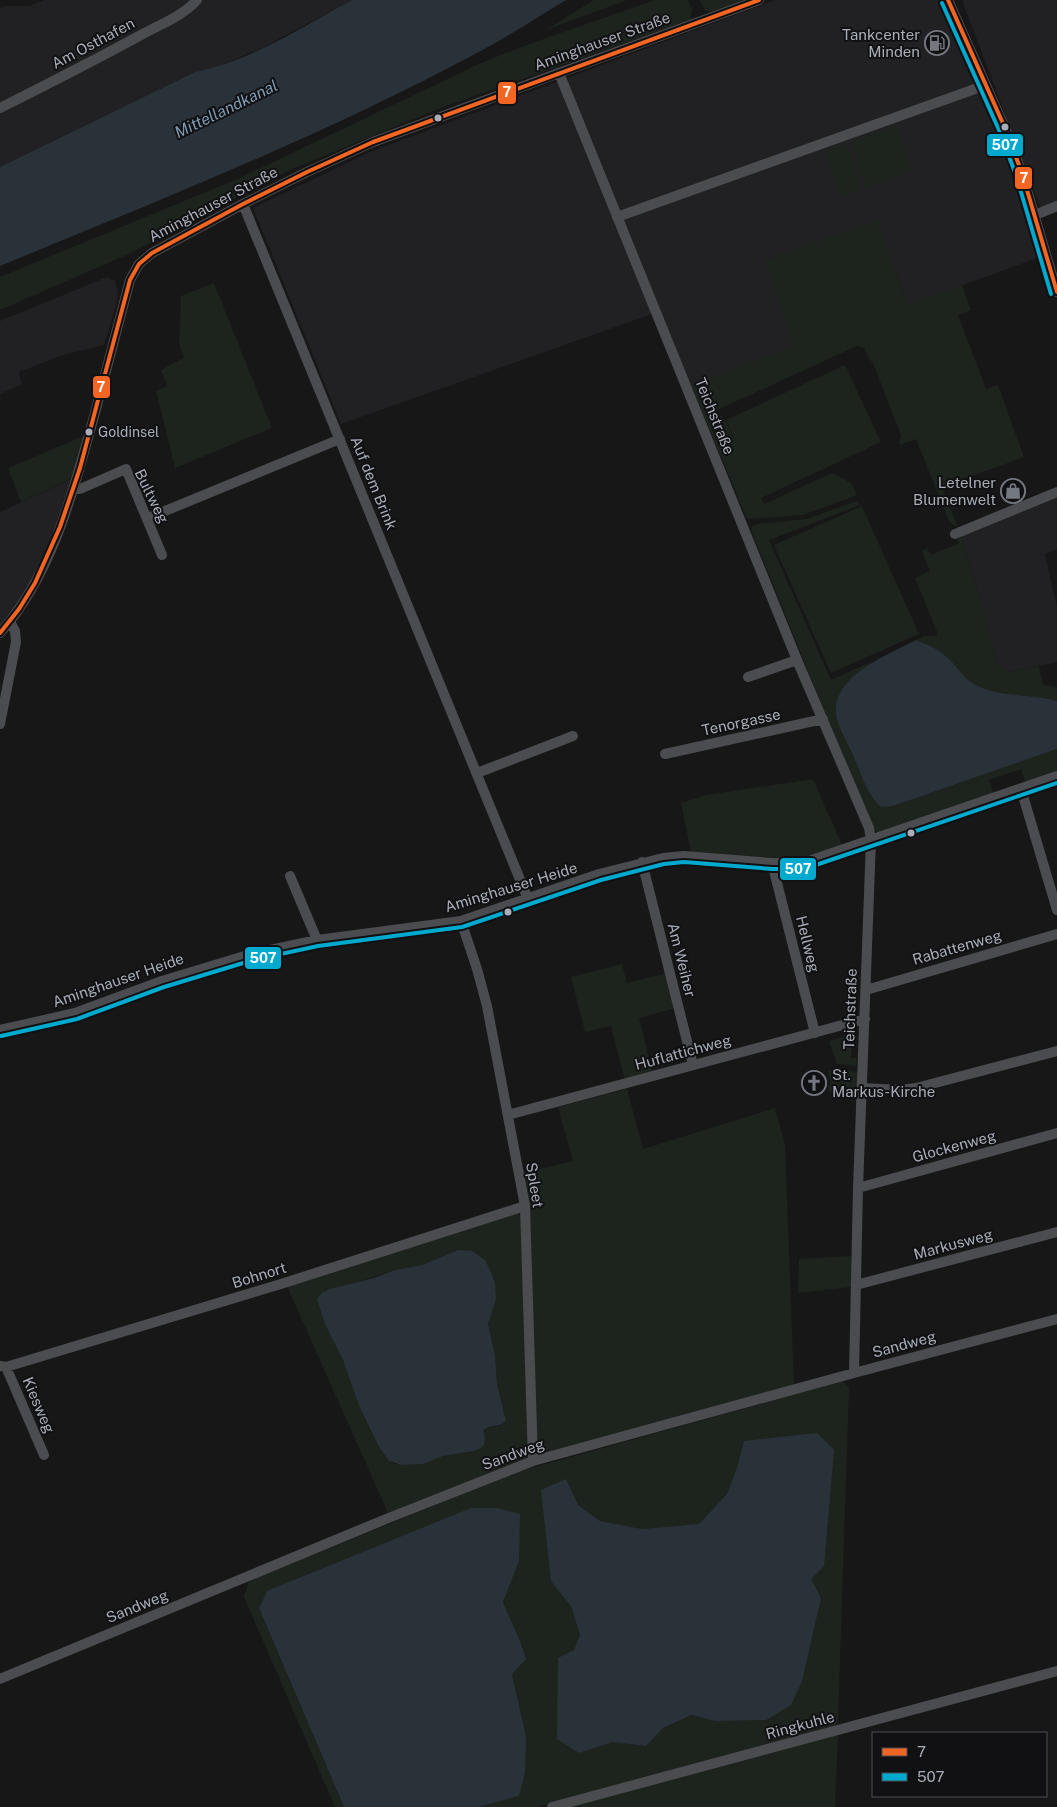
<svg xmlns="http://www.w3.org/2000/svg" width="1057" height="1807" viewBox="0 0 1057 1807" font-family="'Public Sans',sans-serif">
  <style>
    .built { fill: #212123 }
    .green { fill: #1d241e; fill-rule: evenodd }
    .water { fill: #2a3239 }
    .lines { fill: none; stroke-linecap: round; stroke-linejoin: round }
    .minor { stroke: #4b4c50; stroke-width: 10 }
    .bus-1-casing { stroke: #111113; stroke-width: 8 }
    .bus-2-casing { stroke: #111113; stroke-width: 8 }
    .bus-1 { stroke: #f26522; stroke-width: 4 }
    .bus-2 { stroke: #00a9ce; stroke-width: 4 }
    .bus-dot { fill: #a8adb8; stroke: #111113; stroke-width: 2 }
    .labels { text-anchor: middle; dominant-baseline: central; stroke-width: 4; stroke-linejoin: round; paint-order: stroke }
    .bus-label { font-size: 14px; fill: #a8adb8; stroke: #111113; text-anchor: start }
    .poi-label { font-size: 15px; fill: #a8adb8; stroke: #111113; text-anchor: end }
    .street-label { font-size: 15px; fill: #a8adb8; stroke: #111113 }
    .water-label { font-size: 16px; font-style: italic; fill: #7f9bb3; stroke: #111113 }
    .line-badge { stroke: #111113; stroke-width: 2 }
    .badge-label { font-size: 14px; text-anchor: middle; font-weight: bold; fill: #fff }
  </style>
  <rect width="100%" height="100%" fill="#171717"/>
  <path class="built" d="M44 0H352L262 48 214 68 195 72 0 167V8L6 6H30Z
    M775 0H941L1016 168 1037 258 908 305 877 222 765 260 795 346 686 387 652 314 341 424 253 208 370 152Z
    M962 0H1057V204L1042 212Z
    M107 277 115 281 118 292 116 306 104 345 63 355 19 372 22 384 0 394V321Z
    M82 474 24 605 0 635V512Z
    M1057 496V549L1045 554 1057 607V662L1009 672 997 664 984 613 961 536Z"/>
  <path class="green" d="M594 0H627L546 30Z
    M654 0H688L692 9 690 20 438 109 285 172 131 253 0 310V277L240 178 477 65C535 40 595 22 654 0Z
    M700 0H745L713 12 705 11Z
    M896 126 912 171 866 187 851 142Z
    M846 144 862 189 840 197 824 152Z
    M877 221 908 305 962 285 971 310 958 315 986 389 998 385 1024 457 942 487 958 527 950 523 916 439 902 444 899 443 901 435 873 363 869 359 864 348 857 346 715 411 724 418 739 449 726 420 845 365 881 442 761 498 764 504 832 473 851 483 857 495 803 515 747 519 691 385 794 346 765 260Z
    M214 283 272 428 175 468 156 391 167 386 161 370 184 358 179 343 181 296Z
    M84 436 72 478 21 502 8 468Z
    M853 502H858L860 505 769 540 831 680 873 661 848 683 893 806 1057 749V773L1026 784 1021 769 989 780 994 794 880 833 872 829 751 530 752 526 757 524 807 519Z
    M862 506 919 634 831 673 774 545Z
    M961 536 984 613 997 664 1009 672 1039 666 1043 685 1057 687V701C1030 693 999 698 974 684 963 678 956 665 947 657 937 648 928 645 916 640L924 636H935L938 634 915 578 930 571 922 551 927 548 931 555 959 543 957 539Z
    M813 779 843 847 794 859 691 852 681 803 706 795Z
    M622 964 627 983 667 973 676 1008 639 1018 653 1074 625 1081 611 1026 585 1032 571 977Z
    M852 1035 851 1058H856V1066L837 1064 829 1041Z
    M836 1069 859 1072 858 1099 845 1098 840 1092 830 1093 828 1086 831 1085 828 1071Z
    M627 1089 643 1149 775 1108 785 1145 794 1385 537 1456 522 1173 573 1161 558 1107Z
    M516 1212 523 1217 529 1458 388 1513 287 1286ZM439 1259 491 1313 488 1324 495 1355 497 1384 506 1421 502 1425 487 1428 474 1451 443 1456 423 1464H395L389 1461 379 1447 360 1408 353 1385 335 1341 330 1289 345 1286 395 1270 422 1265Z
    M852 1256 851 1287 798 1293 799 1259Z
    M843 1381 849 1388 838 1721 834 1728 537 1807H479L519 1796 526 1736 512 1674 523 1647 510 1621 503 1602 519 1561 267 1591 259 1608 344 1807H335L244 1597 249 1581 517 1472ZM744 1441 811 1579 716 1721 693 1715 663 1728 646 1746 613 1742 579 1753 574 1650 580 1635 571 1606 566 1480 578 1505 600 1521 642 1529 699 1524 727 1494 738 1468Z
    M838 1734 835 1807H569Z"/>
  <path class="water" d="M352 0H566C536 18 506 38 475 54 322 136 160 200 0 266V167L195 72C251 61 302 27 352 0Z
    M916 640C928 645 937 648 947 657 956 665 963 678 974 684 999 698 1030 693 1057 701V749L893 806 881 807C867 795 861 773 854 757 849 745 837 726 836 714 833 675 888 655 916 640Z
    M459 1250 472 1251 485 1260 491 1272 495 1284 496 1299 488 1324 495 1355 497 1384 506 1421C500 1428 490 1424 484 1430L485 1443 481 1448 474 1451 443 1456 423 1464 402 1465 389 1461 379 1447 360 1408 343 1360 325 1324 317 1299 322 1293 330 1289 374 1278 395 1270 422 1265Z
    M817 1433 834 1450 824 1566 811 1579 821 1598 802 1681 791 1705 766 1720 715 1721 692 1715 663 1728 646 1746 613 1742 579 1753 557 1739 558 1658 574 1650 580 1635 571 1606 551 1581 541 1490 566 1479 578 1505 600 1521 642 1529 699 1524 727 1494 737 1468 744 1441Z
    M471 1508H496L520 1514 519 1561 503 1602C510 1621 521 1639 526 1659L512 1674 526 1736 525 1772 519 1796 479 1807H344L259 1608 267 1591Z"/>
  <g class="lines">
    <path class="minor" d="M948 0 1005 128 1022 173 1057 292
      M559 73 797 660 869 828 871 840 858 1188 854 1373
      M0 108C48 84 95 60 141 35 159 25 183 16 197 0
      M243 204 528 899
      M1035 215 1057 206
      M617 217 986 85
      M74 489H80L126 469 162 555
      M148 518 340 439
      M955 534 1057 492
      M0 633C54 573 75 485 96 409 107 366 119 323 130 280L139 264 152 253 243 204 307 172 373 142 559 73 759 0
      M748 677 797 660
      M0 724 16 642 15 631 10 622
      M665 754 823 719
      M477 773 573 736
      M1021 789 1057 910
      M642 862 693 1065
      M772 863 815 1033
      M290 876 317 940
      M461 921 477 969 487 1006 525 1206 533 1461
      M866 990 1057 934
      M0 1030 75 1013 162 981 251 954 317 940 461 921 599 874 663 858 684 856 772 863H803L1057 776
      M862 1088 901 1090 916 1088 1057 1051
      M508 1115 865 1019
      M858 1188 1057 1133
      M856 1285 1057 1232
      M0 1366 6 1367 281 1284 525 1206
      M6 1367 44 1455
      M0 1679 386 1519 533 1461 854 1373 1057 1319
      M552 1807 1057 1671"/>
    <defs>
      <path id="bus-1" d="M948 0 1005 128 1022 173 1057 292
        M0 633 19 609 35 583 60 527 80 468 130 280 139 264 152 253 243 204 307 172 373 142 759 0"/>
      <path id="bus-2" d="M942 3 999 130 1016 175 1051 294
        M1 1036 77 1019 164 987 253 960 318 946 462 927 601 880 664 864 684 862 772 869H804L1057 783"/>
    </defs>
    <use href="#bus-1" class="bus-1-casing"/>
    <use href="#bus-2" class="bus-2-casing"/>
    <use href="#bus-1" class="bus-1"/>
    <use href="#bus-2" class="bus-2"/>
  </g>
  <defs>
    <symbol id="fuel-ring" viewBox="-11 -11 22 22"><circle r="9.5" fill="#111113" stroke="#757880" stroke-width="1.5"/><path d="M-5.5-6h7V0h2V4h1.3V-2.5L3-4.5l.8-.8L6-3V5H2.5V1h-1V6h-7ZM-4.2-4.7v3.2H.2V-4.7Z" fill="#757880"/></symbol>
    <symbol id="shop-ring" viewBox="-11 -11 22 22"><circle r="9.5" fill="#111113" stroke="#757880" stroke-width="1.5"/><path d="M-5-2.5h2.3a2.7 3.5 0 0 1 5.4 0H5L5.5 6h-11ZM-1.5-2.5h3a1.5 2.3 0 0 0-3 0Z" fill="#757880"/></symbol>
    <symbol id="church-ring" viewBox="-11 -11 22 22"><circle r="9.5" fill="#111113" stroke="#757880" stroke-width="1.5"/><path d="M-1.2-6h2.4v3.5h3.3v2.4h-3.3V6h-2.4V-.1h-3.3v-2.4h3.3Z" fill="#757880"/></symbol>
  </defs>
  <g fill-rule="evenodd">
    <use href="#fuel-ring" x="923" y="29" width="28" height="28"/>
    <use href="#shop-ring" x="999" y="477" width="28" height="28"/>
    <use href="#church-ring" x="800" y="1069" width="28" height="28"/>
  </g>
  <g class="bus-dot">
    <circle cx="438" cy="118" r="4.5"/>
    <circle cx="1005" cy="127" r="4.5"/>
    <circle cx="89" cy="432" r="4.5"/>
    <circle cx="911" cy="833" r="4.5"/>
    <circle cx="508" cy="912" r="4.5"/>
  </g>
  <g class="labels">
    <g class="bus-label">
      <text x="98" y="432">Goldinsel</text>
    </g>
    <g class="poi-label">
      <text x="920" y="34">Tankcenter<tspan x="920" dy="17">Minden</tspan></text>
      <text x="996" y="482">Letelner<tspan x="996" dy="17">Blumenwelt</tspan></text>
      <text x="832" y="1074" text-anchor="start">St.<tspan x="832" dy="17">Markus-Kirche</tspan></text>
    </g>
    <g class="street-label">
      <text transform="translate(602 41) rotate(-20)">Aminghauser Straße</text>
      <text transform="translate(93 43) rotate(-28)">Am Osthafen</text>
      <text transform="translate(213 204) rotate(-28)">Aminghauser Straße</text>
      <text transform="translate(715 416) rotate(68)">Teichstraße</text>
      <text transform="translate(374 483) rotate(68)">Auf dem Brink</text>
      <text transform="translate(152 496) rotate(64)">Bultweg</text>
      <text transform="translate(741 722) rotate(-12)">Tenorgasse</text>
      <text transform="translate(511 887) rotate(-17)">Aminghauser Heide</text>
      <text transform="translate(808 944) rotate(76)">Hellweg</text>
      <text transform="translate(957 947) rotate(-16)">Rabattenweg</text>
      <text transform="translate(682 960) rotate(76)">Am Weiher</text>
      <text transform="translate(118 980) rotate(-19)">Aminghauser Heide</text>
      <text transform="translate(850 1009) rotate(-88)">Teichstraße</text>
      <text transform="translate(683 1052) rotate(-15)">Huflattichweg</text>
      <text transform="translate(954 1146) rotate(-15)">Glockenweg</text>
      <text transform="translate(535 1185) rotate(81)">Spleet</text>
      <text transform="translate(953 1244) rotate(-15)">Markusweg</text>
      <text transform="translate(259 1275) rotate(-17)">Bohnort</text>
      <text transform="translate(904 1344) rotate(-15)">Sandweg</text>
      <text transform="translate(39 1405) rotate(67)">Kiesweg</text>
      <text transform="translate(513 1454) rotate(-20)">Sandweg</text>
      <text transform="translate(137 1606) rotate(-22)">Sandweg</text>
      <text transform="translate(800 1725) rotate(-15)">Ringkuhle</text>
    </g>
    <g class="water-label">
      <text transform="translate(226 109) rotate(-26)">Mittellandkanal</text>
    </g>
  </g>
  <g class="line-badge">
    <rect x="497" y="81" width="20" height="24" rx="5" fill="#f26522"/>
    <rect x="986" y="133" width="38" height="24" rx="5" fill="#00a9ce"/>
    <rect x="1014" y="166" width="19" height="24" rx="5" fill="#f26522"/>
    <rect x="92" y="375" width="19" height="24" rx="5" fill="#f26522"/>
    <rect x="779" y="857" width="38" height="24" rx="5" fill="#00a9ce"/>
    <rect x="244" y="946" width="38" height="24" rx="5" fill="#00a9ce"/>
  </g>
  <g class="badge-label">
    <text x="507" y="97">7</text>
    <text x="1005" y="150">507</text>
    <text x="1024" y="183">7</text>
    <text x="101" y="392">7</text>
    <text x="798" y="874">507</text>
    <text x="263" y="963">507</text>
  </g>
  <rect x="872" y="1732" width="175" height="65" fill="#111113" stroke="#4d4f55"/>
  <rect x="882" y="1748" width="25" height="8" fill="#f26522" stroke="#4d4f55"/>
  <text x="917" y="1757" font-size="15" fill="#a8adb8">7</text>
  <rect x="882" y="1773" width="25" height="8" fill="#00a9ce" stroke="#4d4f55"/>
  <text x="917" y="1782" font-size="15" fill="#a8adb8">507</text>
</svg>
